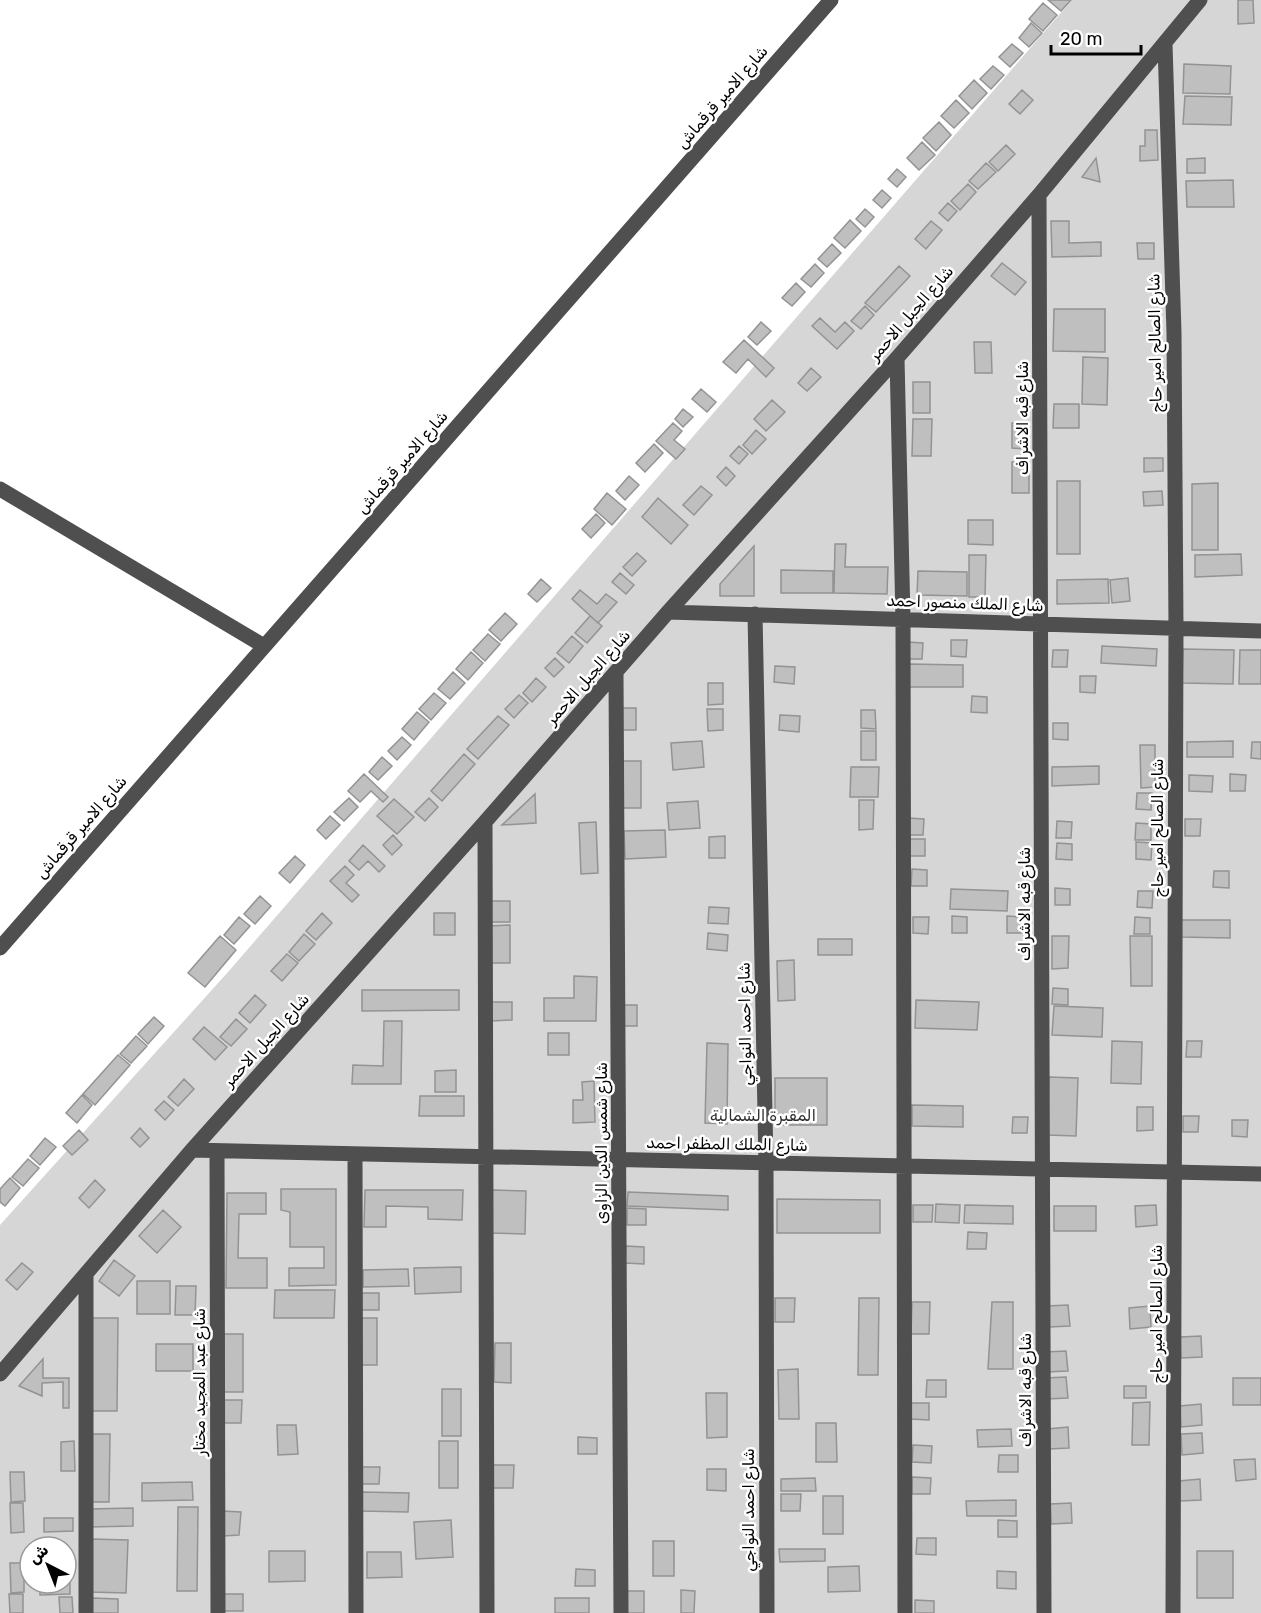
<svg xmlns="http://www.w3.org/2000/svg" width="1261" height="1613" viewBox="0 0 1261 1613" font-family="Rubik,Cairo,sans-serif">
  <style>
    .green { fill: #d6d6d6; fill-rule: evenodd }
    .building { fill: #bfbfbf; stroke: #939393; stroke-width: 1.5 }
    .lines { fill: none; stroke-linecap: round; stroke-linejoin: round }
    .minor { stroke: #4f4f4f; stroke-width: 15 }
    .labels { text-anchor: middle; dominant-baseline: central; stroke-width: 5; stroke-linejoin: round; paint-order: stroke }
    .street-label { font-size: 16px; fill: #000; stroke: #fff }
    .park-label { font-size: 16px; fill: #2d2d2d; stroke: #fff }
  </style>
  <rect width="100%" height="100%" fill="#fff"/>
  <path class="green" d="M1072 0H1261V1613H0V1225L228 972ZM30 1547H66V1583H30Z"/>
  <path class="building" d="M1048 0H1071L1061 11Z
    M1238 0H1253L1254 23 1238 24Z
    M1043 3 1057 15 1043 31 1029 19Z
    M1031 23 1042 33 1029 47 1019 38Z
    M1012 44 1023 53 1010 67 999 57Z
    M1184 64 1231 66 1230 94 1183 93Z
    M993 66 1004 75 991 89 980 79Z
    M974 80 987 93 972 109 959 96Z
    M1022 90 1033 100 1020 114 1009 104Z
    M1185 96 1232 97 1231 125 1183 124Z
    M956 100 969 113 954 128 941 116Z
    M939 122 951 135 936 151 923 138Z
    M1145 130H1157L1158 160 1140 161V146H1145Z
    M922 142 935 155 919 170 907 158Z
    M1006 145 1015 154 998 171 989 162Z
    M1096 158 1100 182 1082 177Z
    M1205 158V173H1187V159Z
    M986 163 996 172 978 189 969 181Z
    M897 169 906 177 897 187 888 179Z
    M1233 180 1234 207H1187L1186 181Z
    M968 184 976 192 960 210 951 201Z
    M882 190 891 198 882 208 873 200Z
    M948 203 957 211 948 221 939 213Z
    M865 209 874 217 865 227 856 219Z
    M850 220 861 231 845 248 834 238Z
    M931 221 942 230 926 249 915 239Z
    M1051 221H1069V243L1101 242V256L1052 257Z
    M1137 243H1154V259H1138Z
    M832 244 841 253 827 267 818 259Z
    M1002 263 1026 282 1015 295 991 276Z
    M815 264 824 273 811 287 801 279Z
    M899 266 910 276 876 312 865 303Z
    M796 283 805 292 792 306 782 298Z
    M865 306 874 315 861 329 851 321Z
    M1054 309H1105V352L1053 351Z
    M820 318 835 332 845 322 854 331 837 349 812 326Z
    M761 322 771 331 757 345 748 337Z
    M744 340 774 368 766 377 748 359 736 373 723 362Z
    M974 342H991L992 373H975Z
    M1083 357 1108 358 1107 405 1082 404Z
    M811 368 821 377 807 391 798 383Z
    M913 382H930V413H913Z
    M701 389 716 402 707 412 692 399Z
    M772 400 785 412 766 431 754 419Z
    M1054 404H1079V428H1053Z
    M683 409 693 417 683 427 675 419Z
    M913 419H932L931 456H912Z
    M673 423 682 431 674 440 685 449 676 459 656 441Z
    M1012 423H1025V449L1012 448Z
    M756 430 766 439 752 454 743 445Z
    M654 444 663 453 645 472 636 463Z
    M739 446 748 454 739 464 730 456Z
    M1144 458H1163V471L1144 472Z
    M1012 462H1029V493H1012Z
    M726 467 735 476 726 486 717 477Z
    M629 476 639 485 625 500 616 491Z
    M1057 481H1080V554H1057Z
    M1218 483V550H1192V484Z
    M701 486 712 495 694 515 683 505Z
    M1162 491 1163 505 1144 506 1143 492Z
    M607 493 626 509 612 525 594 509Z
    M658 498 688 525 671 544 642 517Z
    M596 514 605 523 591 538 582 529Z
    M968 520H993V545L968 544Z
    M835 544H846L845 567H888L887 594 834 593Z
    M754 546V596H720V584Z
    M637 553 646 561 632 576 623 567Z
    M1241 554 1242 575 1195 577V555Z
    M969 555H986L985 597H969Z
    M781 570 833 571V593H781Z
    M918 571 967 572V596L917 595Z
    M620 573 634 585 626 594 612 582Z
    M1128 578 1130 601 1112 603 1110 580Z
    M541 579 551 588 537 602 528 594Z
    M1108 579 1109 603 1057 604V580Z
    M580 590 597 604 606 594 617 602 598 623 572 599Z
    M505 613 517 624 501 641 489 630Z
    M590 616 602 626 587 643 575 633Z
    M488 634 500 644 485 661 473 650Z
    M572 636 583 646 569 663 557 653Z
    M951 640H967L966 657 951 656Z
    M907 642 923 643 922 659H907Z
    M1102 646 1157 649 1156 666 1101 663Z
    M1183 649 1234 650 1233 684 1182 683Z
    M1053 650H1068L1067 667H1052Z
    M1240 650H1261V684H1239Z
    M471 652 483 663 468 680 456 669Z
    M555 658 564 667 554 677 545 668Z
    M909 664 963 665V687H908Z
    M775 666 795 667 794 684 774 682Z
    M453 672 465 683 450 699 438 689Z
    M1080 676H1096L1095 693 1080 692Z
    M536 678 546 687 532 702 523 693Z
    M708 683H723V704L708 705Z
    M434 693 446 703 431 720 419 709Z
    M519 695 528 703 514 718 505 709Z
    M972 696 987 697V713L971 712Z
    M620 708H636V730H621Z
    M707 709H723V730L708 731Z
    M861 710H875L876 729 861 728Z
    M417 712 429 722 414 740 402 729Z
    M780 715 800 716 799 732 779 730Z
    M498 716 509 725 478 759 467 749Z
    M1053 723H1068V740L1053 739Z
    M861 731H876V760H861Z
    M402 737 411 745 397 760 388 751Z
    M702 741 704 767 673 770 671 743Z
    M1233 741V757H1187V742Z
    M1252 742H1261V759L1251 758Z
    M1140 745H1155V787L1141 788Z
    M464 754 475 764 442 801 431 791Z
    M382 757 392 766 378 780 369 772Z
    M621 761H641V808H622Z
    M1099 766V784L1052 786V767Z
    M851 767H879L878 797H850Z
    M364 774 388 797 383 802 371 791 360 802 348 791Z
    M1230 774 1246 775 1245 791H1230Z
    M1189 775 1213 776 1212 792 1189 791Z
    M1137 793H1152L1151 810 1136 809Z
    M535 794 536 823 502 825Z
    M349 798 358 807 344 821 334 812Z
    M429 798 438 807 425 821 415 812Z
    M394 799 414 817 397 834 377 816Z
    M859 800H874L873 829 859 830Z
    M698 801 700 828 669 830 667 803Z
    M330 816 340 825 326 839 317 830Z
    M908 818 924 819 923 835H908Z
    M1185 819H1201L1200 836H1185Z
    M1057 821 1072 822 1071 838H1056Z
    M596 822 598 873 581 874 579 823Z
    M1136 823 1151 824V840H1135Z
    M665 830 666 857 625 859 624 831Z
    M393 835 402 845 392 855 383 845Z
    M725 836V858H709V837Z
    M910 839H925V856H909Z
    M1136 842 1152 843 1151 860 1136 859Z
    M1057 843 1072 844V860L1056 859Z
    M363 845 385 866 379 872 368 861 359 870 349 861Z
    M295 856 305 865 290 883 279 873Z
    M345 866 354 875 346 883 359 895 352 902 330 881Z
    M912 869 927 870V886H911Z
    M1214 871H1229V888L1213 887Z
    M1055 888 1070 889V905H1055Z
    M951 889 1008 891 1007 911 950 909Z
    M1138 891H1153L1152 908 1137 907Z
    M260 896 271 906 255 924 244 914Z
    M490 901H510V922H490Z
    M709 907 729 908 728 924 708 923Z
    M322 913 332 923 316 940 306 931Z
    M434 913H455V935H434Z
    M952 916 967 917V933H952Z
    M1007 916 1022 917V933H1007Z
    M239 917 250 926 234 944 224 935Z
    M913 917H929L928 934 913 933Z
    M1135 917 1150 918V934H1134Z
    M1181 920H1230V938L1181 937Z
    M510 925V963H489V926Z
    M708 933 728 935 727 951 707 949Z
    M304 934 315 944 299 961 289 952Z
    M220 936 236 950 205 987 188 973Z
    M1052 936H1069L1068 968 1052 969Z
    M1130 936H1152V986H1131Z
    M818 939H852V955H818Z
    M287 954 298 963 282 981 271 971Z
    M794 960 795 1000 778 1001 777 961Z
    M574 976 597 977 596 1021H544V998H574Z
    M1053 988 1068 989V1005L1052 1004Z
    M362 990H459V1010L362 1011Z
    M255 995 266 1005 250 1023 239 1013Z
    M916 1000 979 1002 977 1030 915 1028Z
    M490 1002H512V1020L491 1021Z
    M621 1005H637V1026H622Z
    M1054 1006 1103 1008 1102 1037 1052 1035Z
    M154 1017 164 1026 148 1044 138 1034Z
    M236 1019 247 1029 231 1046 220 1037Z
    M384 1021H402L401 1084H352L353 1065 383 1066Z
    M204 1027 227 1047 215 1060 193 1039Z
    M548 1033H569V1055H548Z
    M136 1036 147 1046 131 1063 120 1054Z
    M1112 1041 1142 1042 1141 1084 1111 1083Z
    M1187 1041H1202L1201 1057H1186Z
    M707 1043 728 1044 727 1124 705 1123Z
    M118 1055 130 1065 95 1105 83 1094Z
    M456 1070V1092H435V1071Z
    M1049 1077 1078 1078 1076 1136 1047 1135Z
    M775 1078H827V1125H775Z
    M184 1079 194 1089 178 1106 168 1097Z
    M594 1081 595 1122 573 1123V1100H583L582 1082Z
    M82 1095 92 1105 77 1123 66 1113Z
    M420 1096H464V1116H419Z
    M164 1101 174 1110 165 1120 155 1110Z
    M912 1105 963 1106V1127L912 1126Z
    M1137 1107H1153V1130L1137 1131Z
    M1183 1116H1199L1198 1132H1183Z
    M1013 1117H1028L1027 1133H1012Z
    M1232 1120H1248L1247 1137 1232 1136Z
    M140 1128 149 1138 140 1147 131 1138Z
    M79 1130 88 1140 72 1155 63 1146Z
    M45 1138 56 1147 40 1165 30 1156Z
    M28 1159 39 1168 23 1186 12 1177Z
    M10 1178 20 1188 5 1206 0 1202V1189Z
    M95 1180 105 1190 89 1208 79 1198Z
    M281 1189H336V1285L289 1286V1268H324V1247H290V1212L281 1210Z
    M365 1190H463L462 1220 428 1219V1207L386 1206V1227H364Z
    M492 1190 526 1191 525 1234 491 1233Z
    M628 1192 728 1196V1210L627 1206Z
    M227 1193H266V1214H239L238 1258H267V1288H226Z
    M777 1199 880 1200V1233H777Z
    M936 1204 960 1205 959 1223 935 1222Z
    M913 1205H933L932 1222H913Z
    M965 1205 1013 1206V1224L964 1223Z
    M1156 1205 1157 1225 1136 1227 1135 1206Z
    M1054 1206H1096V1231H1054Z
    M627 1208 646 1209V1225H627Z
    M163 1210 181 1227 157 1253 139 1236Z
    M968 1232 987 1233 986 1249H967Z
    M626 1246 644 1247V1264L625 1263Z
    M114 1260 135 1276 119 1296 99 1281Z
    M22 1263 33 1272 17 1290 6 1280Z
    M461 1267V1292L415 1294 414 1268Z
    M408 1269 409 1286 363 1287V1270Z
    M137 1281H170V1314H137Z
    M176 1286H196L195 1315H175Z
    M275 1290H335L334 1318H274Z
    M361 1293H379V1310H360Z
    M775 1298H795L794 1322H775Z
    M859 1298H879L878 1375H858Z
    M912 1302H930L929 1334H911Z
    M992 1302H1013V1369H988Z
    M1068 1305 1070 1326 1049 1327 1047 1306Z
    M1150 1306 1151 1327 1130 1329 1129 1308Z
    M91 1318H118L117 1411H91Z
    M357 1318H377V1365H358Z
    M224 1334H243V1392H224Z
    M1201 1336 1202 1357 1181 1358 1180 1337Z
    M495 1343H511V1383L494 1382Z
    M156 1344H193V1371H156Z
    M1066 1351 1068 1371 1046 1372 1045 1352Z
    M43 1359V1378H69V1408H63V1382L42 1383V1396L19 1386Z
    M798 1369 799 1419H779L778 1370Z
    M1066 1377 1068 1398 1046 1399 1045 1378Z
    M1233 1378H1261V1405H1233Z
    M927 1380H946V1397H926Z
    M1124 1386H1146V1398H1124Z
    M442 1389H461V1436H442Z
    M706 1393H727V1437L707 1438Z
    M223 1400H242L241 1423H222Z
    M1150 1402 1149 1445H1132L1133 1403Z
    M910 1403H929V1420L910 1419Z
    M1201 1404 1202 1425 1181 1427 1180 1406Z
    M816 1423H836L837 1462H816Z
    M277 1425H296L298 1454 278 1455Z
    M1068 1427 1069 1448 1048 1449 1047 1429Z
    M1011 1429 1012 1446 978 1447 977 1430Z
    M1202 1433 1203 1453 1182 1455 1181 1434Z
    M92 1434H110L109 1502H92Z
    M578 1437 597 1438V1454H578Z
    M74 1441 75 1471H61V1442Z
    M439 1441H458V1488H439Z
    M913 1445 932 1446 931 1463 912 1462Z
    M999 1455H1018V1472H998Z
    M1255 1459 1256 1479 1236 1481 1234 1460Z
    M493 1465H514L513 1488H492Z
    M360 1467H380L379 1484H360Z
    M707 1469H726V1491L707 1490Z
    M10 1472H24L25 1501 11 1502Z
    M912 1477 931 1478 930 1494H912Z
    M815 1478 816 1491H781V1479Z
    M1200 1479 1201 1500 1180 1501 1179 1481Z
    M192 1482 193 1500 142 1501V1483Z
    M361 1492 409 1493 408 1512 360 1511Z
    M781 1494H801L800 1511H781Z
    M823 1496H843V1534H823Z
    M1016 1500V1516H967L966 1501Z
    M10 1503H23L24 1532 11 1533Z
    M1071 1503 1072 1523 1051 1524 1050 1504Z
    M178 1507H198L197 1591H177Z
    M133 1508V1526L89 1527V1509Z
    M222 1511 241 1512 239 1535 223 1536Z
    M44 1518H73V1531L44 1532Z
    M451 1520 453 1557 416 1559 414 1522Z
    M998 1520 1017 1521V1537H998Z
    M917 1538H936V1555L916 1554Z
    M91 1539 128 1540 126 1593 90 1592Z
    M653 1541H674V1576H653Z
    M779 1549H825V1561L780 1562Z
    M269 1551H305V1581L269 1582Z
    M1197 1551H1233V1598H1197Z
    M367 1552H401L402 1577 367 1578Z
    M10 1563H24V1592L11 1593Z
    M66 1565H70V1594L40 1595V1583H66Z
    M859 1566 860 1591 828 1592V1567Z
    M576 1569 595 1570V1586H575Z
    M997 1571 1016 1572V1589L997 1588Z
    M681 1590 695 1591 694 1613H681Z
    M627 1591H644V1613H626Z
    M9 1594H23V1613H10Z
    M224 1594H243V1611H223Z
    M59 1597H72L73 1613H60Z
    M92 1598 118 1599V1613H92Z
    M555 1598H589V1613H555Z
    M915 1600 934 1601V1613H915Z"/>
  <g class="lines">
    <path class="minor" d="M1165 44 1174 333 1176 628 1173 1613
      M1039 195 1044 1613
      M897 358 903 619 905 1613
      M0 489 264 646
      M668 612 1261 631
      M755 614 766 1163 767 1613
      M616 673 621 1613
      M485 822 487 1613
      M0 948 831 0
      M192 1150 1261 1174
      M217 1151 218 1613
      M355 1154 356 1613
      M0 1374 192 1150 485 822 668 612 897 358 1039 195 1200 0
      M86 1613V1274"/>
  </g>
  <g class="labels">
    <g class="street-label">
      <text transform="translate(722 97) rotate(-49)">شارع الامير قرقماش</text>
      <text transform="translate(911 313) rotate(-49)">شارع الجبل الاحمر</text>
      <text transform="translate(1155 343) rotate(-91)">شارع الصالح امير حاج</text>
      <text transform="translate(1022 418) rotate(-90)">شارع قبه الاشراف</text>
      <text transform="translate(402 462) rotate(-49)">شارع الامير قرقماش</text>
      <text transform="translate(965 603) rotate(2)">شارع الملك منصور احمد</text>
      <text transform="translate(588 677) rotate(-49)">شارع الجبل الاحمر</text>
      <text transform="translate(81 827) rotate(-49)">شارع الامير قرقماش</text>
      <text transform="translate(1157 828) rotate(-90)">شارع الصالح امير حاج</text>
      <text transform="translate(1024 904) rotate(-90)">شارع قبه الاشراف</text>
      <text transform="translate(745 1024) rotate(-91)">شارع احمد النواجي</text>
      <text transform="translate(266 1040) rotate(-48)">شارع الجبل الاحمر</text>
      <text transform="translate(601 1143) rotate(-90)">شارع شمس الدين الزاوى</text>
      <text transform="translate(727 1144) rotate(1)">شارع الملك المظفر احمد</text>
      <text transform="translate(1156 1314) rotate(-90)">شارع الصالح امير حاج</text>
      <text transform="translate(199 1382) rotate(-90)">شارع عبد المجيد مختار</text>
      <text transform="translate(1025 1390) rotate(-90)">شارع قبه الاشراف</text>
      <text transform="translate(748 1510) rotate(-90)">شارع احمد النواجي</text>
    </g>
    <g class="park-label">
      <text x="763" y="1115">المقبرة الشمالية</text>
    </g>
  </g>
  <g transform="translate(48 1565) rotate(318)"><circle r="28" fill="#ffffff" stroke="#999999" stroke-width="1.5"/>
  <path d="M0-4.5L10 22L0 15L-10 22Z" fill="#000000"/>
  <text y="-9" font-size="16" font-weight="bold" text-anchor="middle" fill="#000000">ش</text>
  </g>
  <path d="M1051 45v9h90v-9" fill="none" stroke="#000000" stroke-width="3"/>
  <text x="1060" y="45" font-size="18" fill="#000000" stroke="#ffffff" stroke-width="4.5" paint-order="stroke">20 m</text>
</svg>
